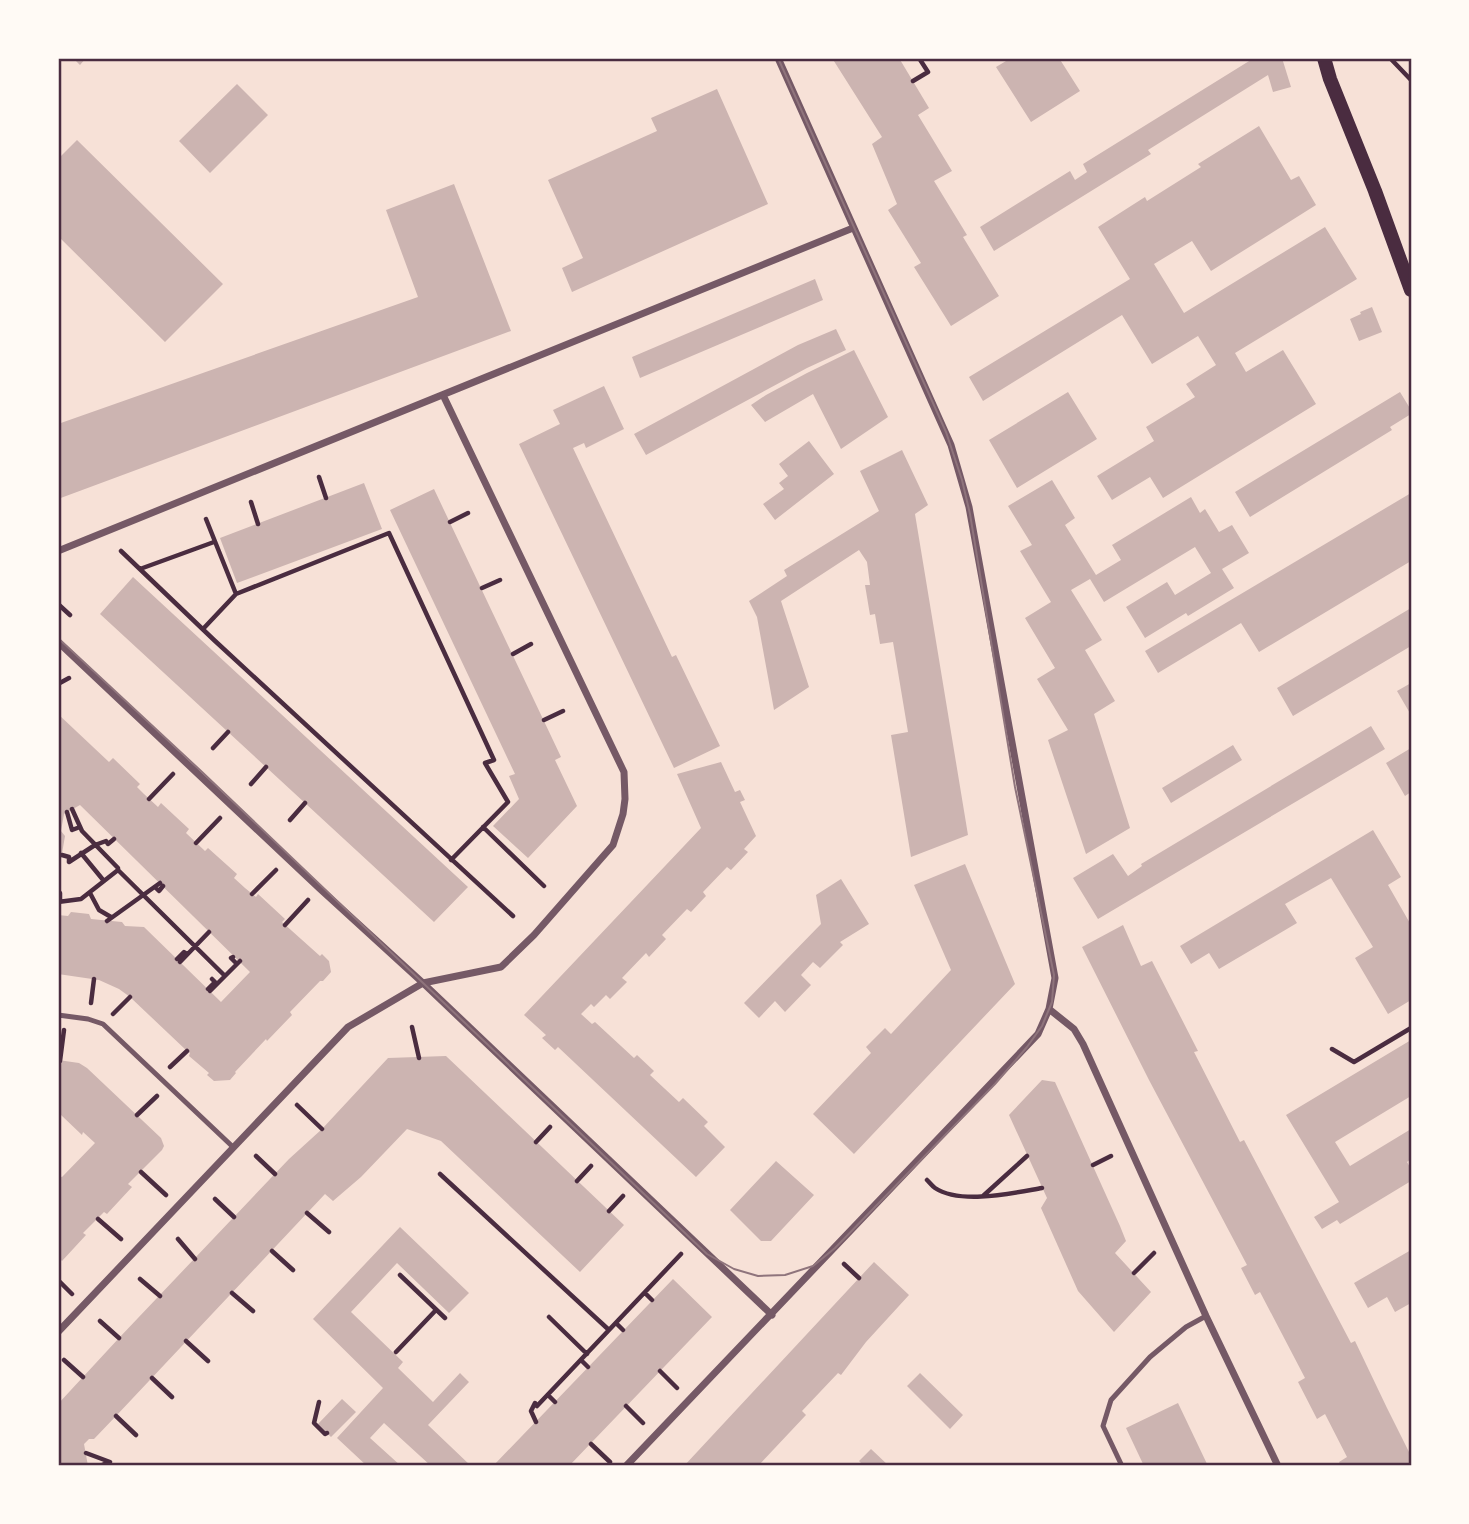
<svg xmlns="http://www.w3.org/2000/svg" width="1469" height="1524" viewBox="0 0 1469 1524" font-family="Helvetica,sans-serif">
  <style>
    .building { fill: #ccb4b1 }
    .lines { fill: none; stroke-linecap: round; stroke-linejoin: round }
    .path { stroke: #4a2c40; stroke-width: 4.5 }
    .service { stroke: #755966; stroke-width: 5 }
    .minor { stroke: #755966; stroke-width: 7 }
    .secondary { stroke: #4a2c40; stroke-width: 14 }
    .tram { stroke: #8f747c; stroke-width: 2 }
    .neatline { fill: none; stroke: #4a2c40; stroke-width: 2.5 }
  </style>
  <rect width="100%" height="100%" fill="#f7e1d7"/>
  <path class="building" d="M73 58H86L80 65Z
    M832 58H899L929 108 918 115 952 171 934 181 967 235 963 237 999 296 951 326 914 267 921 263 888 210 897 204 872 144 882 137Z
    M1011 58H1059L1080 91 1031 122 996 67Z
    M1254 58H1282L1291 87 1273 92 1268 75 1148 150 1151 154 994 251 980 227 1070 171 1075 180 1087 172 1083 164Z
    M237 84 268 115 210 173 179 141Z
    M717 89 768 204 572 292 562 268 583 258 548 180 657 131 651 118Z
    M1259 126 1291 180 1299 176 1316 205 1211 271 1192 241 1154 264 1184 313 1325 227 1357 279 1235 353 1246 372 1283 350 1316 404 1163 498 1150 477 1112 500 1097 476 1154 441 1146 427 1195 397 1186 384 1216 365 1198 336 1152 364 1122 315 983 401 969 377 1130 279 1098 227 1145 197 1147 201 1201 167 1198 164Z
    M77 140 223 284 165 342 58 236V159Z
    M454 184 511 331 58 499V424L418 297 386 210Z
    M815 279 823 300 640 378 632 357Z
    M1372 307 1382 332 1359 341 1350 319 1361 314 1360 312Z
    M836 329 846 350 807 368 646 455 634 434 798 345Z
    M854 350 888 417 841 449 813 394 765 422 751 405 766 395 807 373Z
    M604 386 624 429 586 448 584 443 573 448 672 657 676 655 720 746 674 768 519 444 560 424 553 410Z
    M1068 392 1097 439 1017 488 989 440Z
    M1400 392 1411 410V414L1390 427 1392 430 1250 517 1235 492Z
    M809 441 834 474 775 520 763 504 784 489 779 483 788 476 779 464Z
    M902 450 928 505 915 514 968 835 911 857 891 735 908 732 893 642 880 644 875 614 870 615 865 585H870L867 562 859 550 781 601 809 687 774 710 757 617 749 601 787 576 784 570 879 511 860 471Z
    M1052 480 1075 518 1065 525 1096 575 1121 560 1112 545 1191 497 1200 513 1205 509 1219 532 1232 525 1249 553 1222 569 1234 588 1188 616 1186 613 1145 638 1126 607 1167 582 1175 595 1211 573 1195 547 1104 602 1090 579 1071 590 1102 640 1085 650 1115 701 1094 714 1130 828 1086 854 1048 740 1068 730 1037 679 1055 668 1025 618 1051 602 1020 551 1032 545 1008 506Z
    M364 483 382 529 237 583 220 538Z
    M434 489 561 757 555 760 577 806 528 858 493 826 519 799 509 776 515 774 390 510Z
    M1411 493V561L1259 652 1241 623 1158 673 1145 651Z
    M133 577 468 887 434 922 100 614Z
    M1411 608V646L1293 716 1277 688Z
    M1411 683V715L1397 691Z
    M58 714 109 762 113 758 140 784 137 787 144 794 158 807 161 803 189 829 186 833 205 851 208 848 237 874 234 878 245 888 256 897 258 894 285 919 282 922 320 956 322 954 329 961 331 972 323 981H320L290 1012 292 1015 267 1041 266 1039 235 1072 236 1073 230 1080 214 1081 207 1075 209 1073 189 1056 190 1053 187 1051 130 997 119 989 99 980 58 974V915L68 916 71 912 89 914 91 919 122 922 125 926 144 927 221 1002 250 972 80 805 64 814 61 831 65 836 59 871H58Z
    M1371 726 1385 749 1098 919 1073 878 1113 854 1128 876 1142 866 1141 864Z
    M1233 745 1242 760 1171 803 1162 788Z
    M1411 748V792L1405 796 1386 763Z
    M721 762 735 792 740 790 745 800 740 802 756 836 744 849 748 852 731 870 727 867 703 892 706 896 691 912 687 909 662 935 666 939 649 957 646 953 622 978 627 982 610 999 606 995 594 1007 591 1004 581 1014 592 1024 595 1022 634 1058 637 1055 654 1071 650 1075 679 1102 683 1098 708 1122 704 1126 725 1147 696 1177 558 1047 555 1050 542 1038 546 1035 524 1015 701 828 677 774Z
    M1373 830 1401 877 1388 885 1411 925V1000L1388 1014 1355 958 1373 947 1331 878 1285 904 1297 923 1219 969 1209 953 1191 964 1180 946Z
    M965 864 1015 984 854 1154 813 1114 871 1053 866 1047 885 1028 891 1034 951 970 914 885Z
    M841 879 869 924 840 942 843 945 820 968 813 962 801 975 811 985 785 1012 775 1001 759 1018 744 1003 821 924 816 895Z
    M1123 925 1141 966 1152 961 1198 1051 1194 1052 1240 1142 1244 1140 1351 1343 1355 1341 1387 1408 1411 1456V1466H1341L1339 1462 1347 1457 1325 1414 1317 1419 1298 1382 1305 1378 1260 1292 1255 1295 1241 1268 1247 1265 1149 1080 1082 947Z
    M1411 1040V1096L1335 1142 1350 1166 1411 1129V1159L1407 1162 1411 1169V1181L1340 1224 1337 1220 1322 1229 1314 1217 1339 1202 1286 1115Z
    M446 1056 624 1225 580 1272 441 1141 407 1129 361 1177 333 1201 325 1194 116 1416 94 1439H89L84 1444 88 1466H58V1404L119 1338 289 1159 322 1129 388 1058Z
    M58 1060 79 1063 87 1068 161 1138 164 1146 162 1150 128 1184 132 1187 107 1214 104 1212 83 1233 86 1235 62 1261 58 1257V1176L62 1177 95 1143 83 1132 82 1135 61 1115 58 1114Z
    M1042 1080 1055 1082 1120 1226 1126 1241 1115 1253 1151 1292 1114 1332 1078 1291 1041 1208 1047 1198 1009 1115Z
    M776 1161 814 1195 771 1241H761L730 1210Z
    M400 1227 469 1293 449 1313 397 1263 351 1312 403 1362 398 1368 433 1402 460 1373 469 1382 428 1425 471 1466H431L384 1423 370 1438 401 1466H367L337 1438 383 1388 313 1319Z
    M1411 1250V1303L1395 1312 1387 1297 1368 1308 1354 1283Z
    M874 1262 909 1295 866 1342 841 1375 838 1373 802 1411 806 1415 758 1466H684Z
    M673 1279 712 1317 569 1466H493Z
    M920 1373 963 1415 950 1429 907 1386Z
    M342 1399 356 1412 331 1437 318 1424Z
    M1178 1403 1208 1466H1144L1126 1428Z
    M871 1449 889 1466H864L859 1461Z"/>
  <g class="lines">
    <path class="path" d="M1390 58 1411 80
      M913 81 928 72 919 58
      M319 477 326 498
      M251 502 258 524
      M206 519 236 594
      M450 522 468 513
      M121 551 214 640 513 916
      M140 569 214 542
      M482 588 500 580
      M58 604 70 615
      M203 629 236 594 389 533 494 760 485 763 508 802 451 860
      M513 654 531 644
      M58 684 69 678
      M544 720 563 711
      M213 748 228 732
      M251 784 266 767
      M149 799 173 774
      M72 809 82 831 118 868V870L225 976
      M67 812 72 830 80 827
      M290 820 305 803
      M483 827 544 886
      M196 843 220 818
      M81 853 104 881
      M62 855 69 857V861
      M69 862 95 845 106 841 108 844 114 839
      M155 887 159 891 163 886
      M58 892 60 893V902
      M90 893 99 910 111 917
      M252 894 276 870
      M58 902 81 899 118 870
      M107 921 160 883
      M285 925 308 900
      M233 957 231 958 237 964
      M177 959 184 952 187 954
      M180 962 209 932
      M208 989 215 982 212 979
      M210 991 240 961
      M91 1003 94 979
      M113 1014 130 997
      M412 1027 419 1058
      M1332 1049 1354 1062 1411 1028
      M60 1061 64 1030
      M170 1067 187 1051
      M297 1105 322 1129
      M137 1115 157 1096
      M536 1142 550 1127
      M256 1156 275 1174
      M1093 1165 1111 1156
      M141 1172 166 1195
      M440 1174 609 1330
      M927 1180C930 1183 932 1186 935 1188 961 1205 1013 1193 1042 1188
      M577 1181 591 1166
      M983 1196 1027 1156
      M215 1199 234 1217
      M609 1211 623 1196
      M307 1213 329 1232
      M98 1219 121 1239
      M178 1239 195 1259
      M272 1251 293 1270
      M844 1264 859 1278
      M1134 1273 1154 1253
      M400 1275 445 1318
      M140 1279 160 1296
      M58 1280 72 1294
      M232 1293 253 1311
      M645 1293 652 1300
      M549 1317 587 1354
      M100 1321 119 1338
      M616 1323 623 1330
      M186 1341 208 1361
      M396 1352 436 1310
      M64 1360 83 1377
      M581 1360 588 1367
      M660 1371 677 1388
      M152 1378 172 1397
      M548 1395 555 1402
      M319 1402 314 1423 325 1434 327 1433
      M535 1403 531 1411 536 1422
      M537 1406 681 1254
      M626 1406 643 1423
      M116 1416 136 1435
      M591 1444 610 1462
      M86 1453 110 1462
      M100 1466 109 1462"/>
    <path class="service" d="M58 1015 88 1019 103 1024 233 1147
      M1122 1466 1103 1426 1111 1400 1150 1357 1186 1327 1206 1316"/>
    <path class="minor" d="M58 551 853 228
      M58 642 319 888 423 983 772 1315
      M1049 1009 1074 1029 1083 1044 1206 1316 1278 1466
      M58 1332 348 1027 423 983 501 967 534 935 613 845 623 814 625 799 624 772 443 395
      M626 1466 1038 1034 1049 1009 1055 978 969 507 951 445 778 58"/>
    <path class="secondary" d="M1324 58 1330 79 1375 191 1411 290"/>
    <path class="tram" d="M58 638 201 771 707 1254 734 1269 758 1276 785 1275 813 1266 835 1248 995 1084 1027 1047 1042 1026 1052 1002 1054 975 1015 787 970 514 962 480 946 432 778 58"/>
  </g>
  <rect width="1469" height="1524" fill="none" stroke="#fffaf5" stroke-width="119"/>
  <rect x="60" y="60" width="1350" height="1404" class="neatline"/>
</svg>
